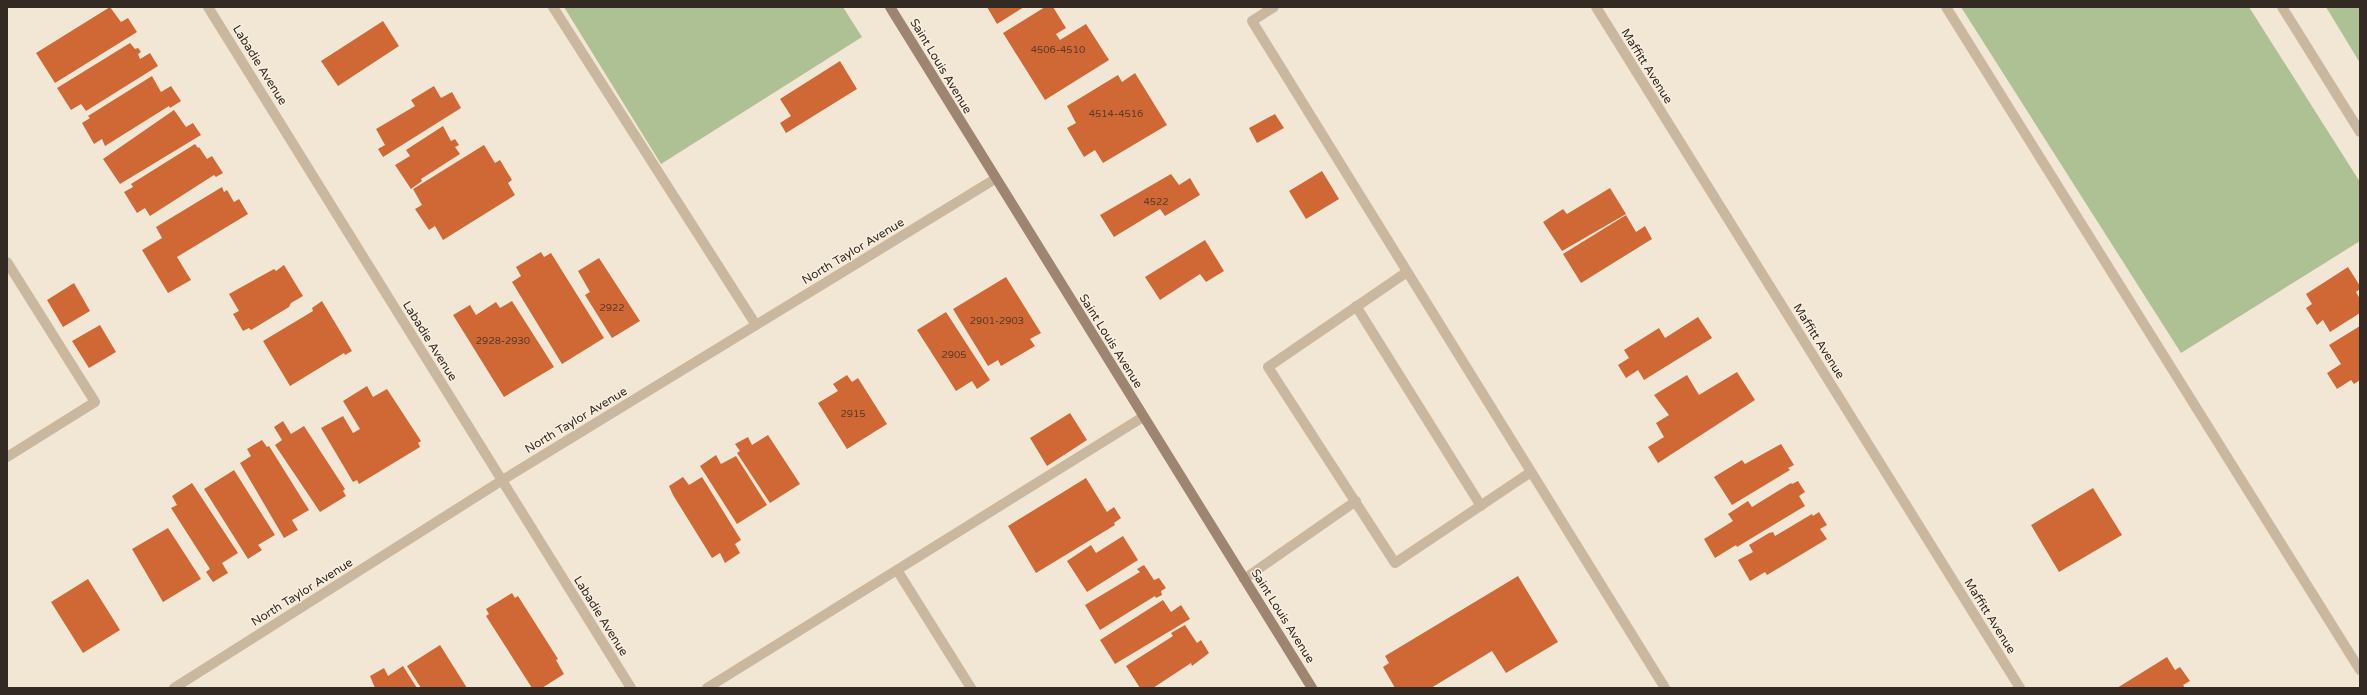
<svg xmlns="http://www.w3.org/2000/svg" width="2367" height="695" viewBox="0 0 2367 695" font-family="'Varela Round',sans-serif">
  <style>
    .grass { fill: #aec194 }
    .building { fill: #cf6835 }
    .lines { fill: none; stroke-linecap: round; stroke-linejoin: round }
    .lane { stroke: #cab7a0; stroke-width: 10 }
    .street { stroke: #cab7a0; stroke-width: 10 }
    .secondary { stroke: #9e8571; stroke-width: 10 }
    .labels { text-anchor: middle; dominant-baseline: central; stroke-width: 3; stroke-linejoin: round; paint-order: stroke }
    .number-label { font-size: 10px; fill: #5b3a28 }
    .street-label { font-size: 12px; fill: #342a24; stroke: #faf0e0 }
  </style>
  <rect width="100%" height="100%" fill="#f2e7d4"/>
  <path class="grass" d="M564 7H843L862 37 661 164Z
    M1961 7H2249L2360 182V241L2181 353Z
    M2326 7H2360V63Z"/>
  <path class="building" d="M110 7 121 22 128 18 137 32 55 83 36 53Z
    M987 7H1024L997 24Z
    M1045 7H1053L1066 28 1056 34 1060 40 1086 24 1109 60 1045 100 1003 33Z
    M383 21 399 46 338 86 321 61Z
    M130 43 135 49 138 48 141 52 138 54 140 59 150 53 158 66 86 111 81 104 71 110 57 88Z
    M840 61 857 89 786 133 780 123 791 116 780 99Z
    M1135 73 1167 125 1103 163 1095 150 1084 157 1067 128 1076 123 1067 106 1118 75 1122 82Z
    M152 76 161 92 171 86 181 101 170 108 169 106 105 146 102 139 94 144 82 123 90 118 88 116Z
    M434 86 441 98 452 92 461 108 383 157 378 149 385 145 376 129 415 106 411 100Z
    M174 110 186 127 193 123 201 135 120 184 103 159Z
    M1275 114 1284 128 1257 143 1249 128Z
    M443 126 451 141 455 139 459 145 455 147 460 154 421 179 422 181 411 189 395 165 410 156 406 150Z
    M195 144 198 148 199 147 207 159 212 156 223 173 216 177 214 175 150 216 145 208 137 213 124 192 133 187 131 184Z
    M484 145 495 163 500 160 512 180 508 183 515 195 443 240 435 226 429 230 415 209 422 205 413 189Z
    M1322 171 1339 199 1306 219 1289 191Z
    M1171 174 1179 185 1190 178 1200 195 1165 216 1160 209 1114 237 1100 215Z
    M222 187 224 192 227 190 234 202 239 199 248 214 177 257 191 280 168 293 142 250 162 238 156 227Z
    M1610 188 1626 214 1562 251 1543 222 1563 209 1567 214Z
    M1626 215 1636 232 1645 226 1652 239 1581 283 1563 254Z
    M1205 240 1224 271 1206 282 1200 274 1160 300 1145 277Z
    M541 252 544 257 551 253 604 338 562 364 512 282 521 276 516 267Z
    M599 258 640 321 612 338 585 295 590 292 578 271Z
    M284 265 303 296 291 303 289 307 251 330 249 328 243 331 233 314 239 311 229 294 274 269 276 271Z
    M2348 267 2360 286V289L2356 292 2360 299V313L2330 332 2323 320 2317 325 2306 308 2312 304 2306 294Z
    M1006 277 1041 333 1030 339 1035 346 1001 366 998 360 988 366 953 309Z
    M74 283 90 311 63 327 47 300Z
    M322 301 352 351 345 355 344 353 290 386 263 341 313 311 312 308Z
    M512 301 554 367 504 397 453 315 470 305 476 315 496 302 500 308Z
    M946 312 990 380 977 389 972 381 956 391 917 330Z
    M1698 317 1712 338 1644 380 1638 370 1626 378 1618 365 1629 358 1624 350 1659 328 1665 338Z
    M100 325 116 352 89 368 72 341Z
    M2360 326V380L2354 384 2351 380 2337 389 2327 373 2341 364 2329 345Z
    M1737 372 1755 400 1658 463 1648 447 1664 437 1656 423 1669 415 1654 395 1687 375 1699 395Z
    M847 375 852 382 858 378 887 424 847 449 818 403 838 391 833 384Z
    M367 386 373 397 387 389 421 441 418 443 420 447 359 484 357 480 353 482 321 428 343 416 353 433 360 429 343 401Z
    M1070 413 1087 440 1047 466 1030 438Z
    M283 421 291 434 304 426 345 489 343 491 346 496 320 512 275 445 282 440 274 427Z
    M768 435 800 484 770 503 737 453 740 451 735 444 748 437 752 445Z
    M262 440 267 447 269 446 309 510 292 520 298 530 284 538 240 463 251 456 247 449Z
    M1781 444 1794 465 1788 468 1790 470 1732 505 1714 477 1742 460 1745 464Z
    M716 455 721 464 736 456 767 505 737 524 700 466Z
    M234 470 275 535 258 545 262 550 248 559 204 489Z
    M683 477 689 485 702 477 741 540 735 544 740 553 725 563 720 553 712 558 673 495 669 486Z
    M1086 478 1107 512 1114 507 1121 518 1114 523 1115 525 1036 573 1008 526Z
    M1798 481 1805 492 1799 496 1805 506 1737 547 1736 545 1715 558 1704 539 1733 521 1728 514 1748 501 1752 507 1791 483 1792 484Z
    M192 483 238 553 222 563 228 573 213 582 206 572 210 569 171 508 177 505 172 496Z
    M2093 488 2122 535 2059 572 2031 525Z
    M1819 512 1827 525 1820 529 1827 539 1767 575 1765 572 1750 581 1738 560 1753 552 1749 545 1769 533 1773 532 1775 536 1812 514 1813 516Z
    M168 528 201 579 163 602 132 549Z
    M1123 536 1138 560 1087 592 1067 561 1091 545 1096 553Z
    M1144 565 1154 580 1159 578 1166 588 1161 591 1162 595 1156 598 1155 596 1100 630 1085 605 1140 572 1137 569Z
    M1518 576 1558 642 1506 673 1492 651 1431 688H1395L1383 667 1389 663 1385 656Z
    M88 579 120 630 83 653 51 602Z
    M512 593 515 598 518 596 558 659 556 660 564 674 542 688H532L486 616 489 614 486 609Z
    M1163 600 1171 612 1181 605 1190 619 1115 664 1100 640Z
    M1185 625 1197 643 1201 640 1209 653 1192 666 1191 663 1153 688H1140L1126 666 1173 636 1171 633Z
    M440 645 467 688H421L407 666Z
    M2167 657 2175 670 2180 667 2190 681 2183 685 2185 688H2117Z
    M403 666 417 688H375L370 676 384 668 388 676Z"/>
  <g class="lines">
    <path class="lane" d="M553 7 756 325
      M1274 7 1252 21 1665 688
      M1946 7 2360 670
      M7 262 95 402 7 457
      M1407 272 1268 367 1395 563 1531 472
      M1356 306 1481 506
      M897 570 971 688
      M1244 579 1356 501
      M707 688 1143 417"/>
    <path class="street" d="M208 7 631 688
      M1596 7 2020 688
      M2282 7 2360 132
      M174 688 501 481 995 179"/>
    <path class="secondary" d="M890 7 1312 688"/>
  </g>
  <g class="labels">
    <g class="number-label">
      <text x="1058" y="50">4506-4510</text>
      <text x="1116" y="114">4514-4516</text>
      <text x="1156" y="202">4522</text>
      <text x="612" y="308">2922</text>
      <text x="997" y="321">2901-2903</text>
      <text x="503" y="341">2928-2930</text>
      <text x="954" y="355">2905</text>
      <text x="853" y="414">2915</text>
    </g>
    <g class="street-label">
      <text transform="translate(260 65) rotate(58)">Labadie Avenue</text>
      <text transform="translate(941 66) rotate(59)">Saint Louis Avenue</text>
      <text transform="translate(1647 66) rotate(58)">Maffitt Avenue</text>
      <text transform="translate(853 251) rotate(-31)">North Taylor Avenue</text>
      <text transform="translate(430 341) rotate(58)">Labadie Avenue</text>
      <text transform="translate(1111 341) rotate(58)">Saint Louis Avenue</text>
      <text transform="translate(1819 341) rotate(58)">Maffitt Avenue</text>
      <text transform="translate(576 420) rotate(-31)">North Taylor Avenue</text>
      <text transform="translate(302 592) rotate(-32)">North Taylor Avenue</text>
      <text transform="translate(601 616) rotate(58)">Labadie Avenue</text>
      <text transform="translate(1283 616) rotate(58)">Saint Louis Avenue</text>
      <text transform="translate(1990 616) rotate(58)">Maffitt Avenue</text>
    </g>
  </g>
  <rect width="2367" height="695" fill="none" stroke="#342a24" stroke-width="16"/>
</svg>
